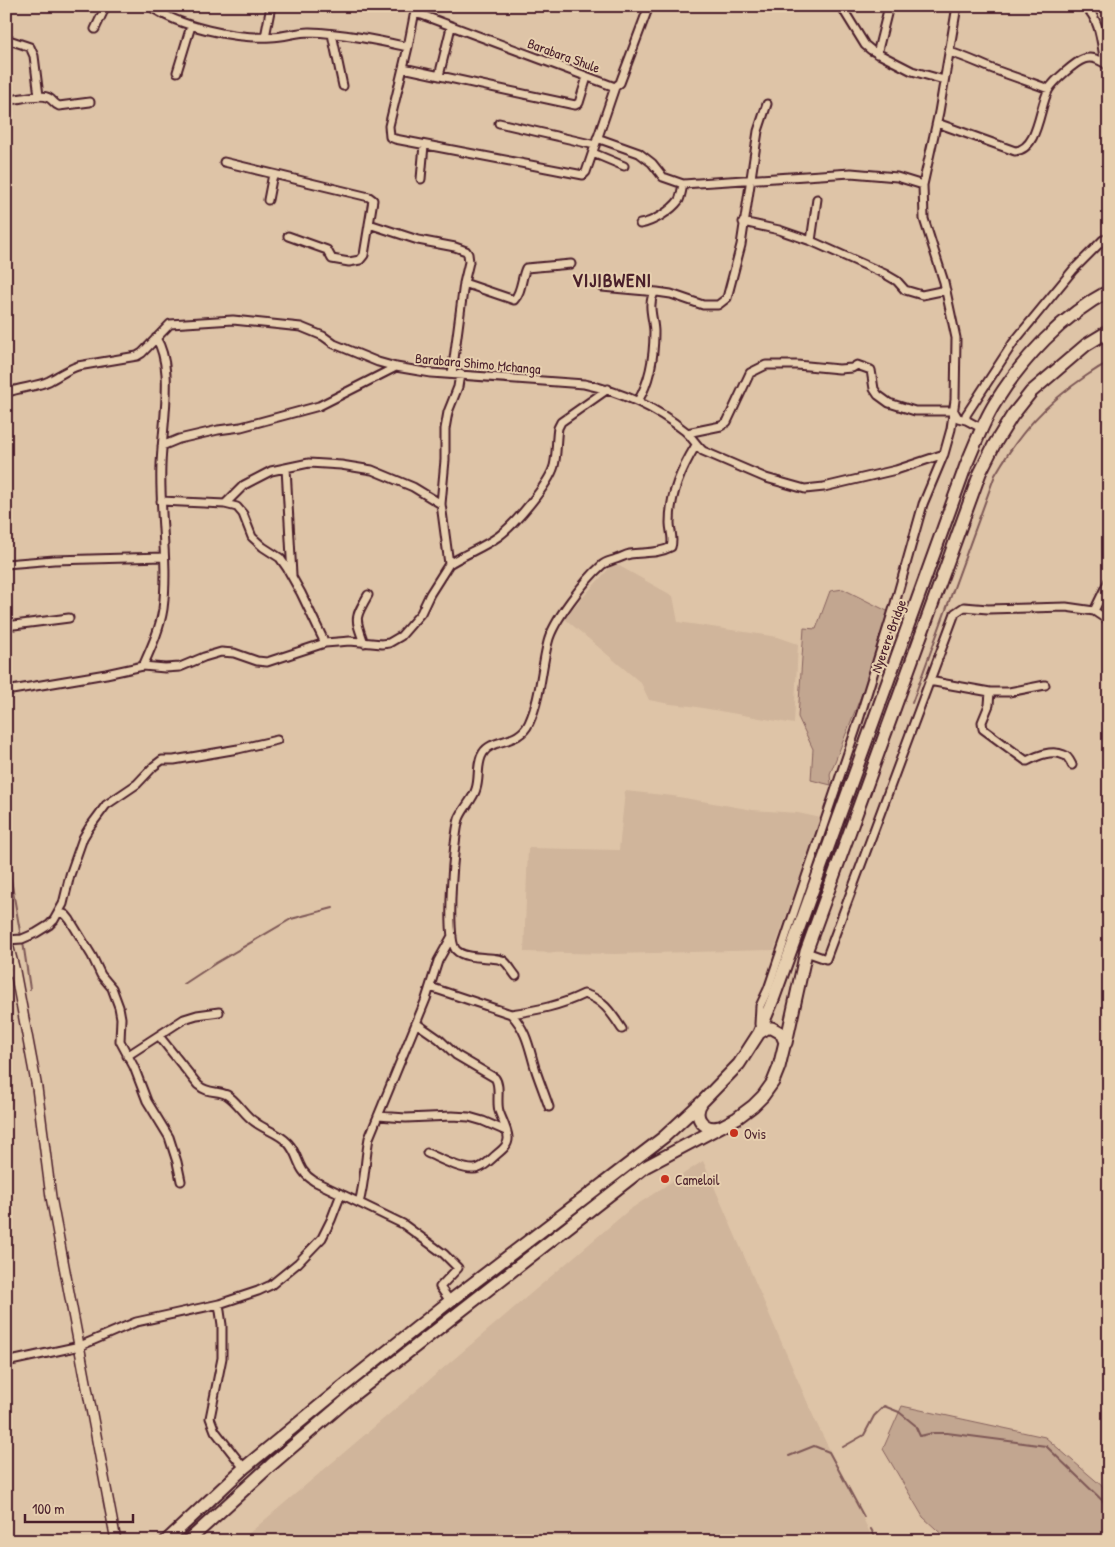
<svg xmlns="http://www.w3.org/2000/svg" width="1115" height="1547" viewBox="0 0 1115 1547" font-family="'Patrick Hand',sans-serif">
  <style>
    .built { fill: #d0b59b }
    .green { fill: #c2a690; stroke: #86625e }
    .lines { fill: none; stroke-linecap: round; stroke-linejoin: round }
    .stream { stroke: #7e5856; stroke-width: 2 }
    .minor-casing { stroke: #4a1f2b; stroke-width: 11 }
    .tertiary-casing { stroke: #4a1f2b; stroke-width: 12 }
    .primary-casing { stroke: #4a1f2b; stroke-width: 15 }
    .minor { stroke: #e7cfaf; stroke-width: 7 }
    .tertiary { stroke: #e7cfaf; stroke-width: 9 }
    .primary { stroke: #e7cfaf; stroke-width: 11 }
    .poi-dot { fill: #c8321e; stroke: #e7cfaf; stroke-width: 2 }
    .labels { text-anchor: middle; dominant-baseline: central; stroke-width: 4; stroke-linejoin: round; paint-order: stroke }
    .street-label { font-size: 14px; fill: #4a1f2b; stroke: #e7cfaf }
    .poi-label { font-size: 14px; fill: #4a1f2b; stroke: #e7cfaf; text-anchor: start }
    .district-label { font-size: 19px; font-weight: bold; letter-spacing: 1px; fill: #4a1f2b; stroke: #e7cfaf }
  </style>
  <rect width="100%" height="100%" fill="#dec4a7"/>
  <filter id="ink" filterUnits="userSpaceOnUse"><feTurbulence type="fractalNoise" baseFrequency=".02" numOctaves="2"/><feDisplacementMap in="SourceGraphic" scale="10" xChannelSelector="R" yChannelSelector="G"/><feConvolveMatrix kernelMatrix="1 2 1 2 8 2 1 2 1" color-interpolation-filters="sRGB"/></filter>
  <g filter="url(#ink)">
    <path class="built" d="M614 563 673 596 678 622 778 637 798 644 794 724 691 706 670 704 649 700 641 683 564 618Z
      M625 791 673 796 753 810 798 813 821 818 774 950 614 954 524 952 528 848 619 850Z
      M703 1161 815 1420 874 1541H240L629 1210Z"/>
    <path class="green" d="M843 589 889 612 890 623 830 774 831 785 811 780 813 749 798 717 804 628 816 629 830 591Z
      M902 1406 1045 1437 1109 1492V1541H949L923 1517 883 1449Z"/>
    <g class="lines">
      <path class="stream" d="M912 703 995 475C1020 432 1045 404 1086 376 1093 371 1101 366 1109 362
        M6 841 10 854V874L21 937
        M23 942 30 989
        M184 984 216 963 291 919 333 908
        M843 1447 864 1435 874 1416 884 1406 899 1412 915 1425 920 1436 933 1433H947L1046 1446 1109 1507
        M789 1456 814 1446 829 1452 864 1517
        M871 1529 877 1541"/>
      <defs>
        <path id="minor" d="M150 6C179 27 236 39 271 37 284 37 297 32 309 32 343 33 376 40 408 47L414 16 417 14 422 15 615 87 620 83 649 6
          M841 6 865 45 871 50 912 71 944 80
          M1085 6C1101 21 1101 43 1105 63
          M95 29 106 6
          M332 34 343 86
          M265 37 271 6
          M6 39 30 47 34 56 39 96
          M408 47 389 126 390 137 395 139 583 175 586 172 615 87
          M949 52C964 56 978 63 993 69 1011 76 1030 82 1049 89
          M877 54 889 6
          M403 68 575 105 579 103 587 77
          M177 72 191 26
          M439 76 451 27
          M6 103 10 100C20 99 41 93 49 98 53 100 54 104 59 106L90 102
          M499 123 595 145
          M937 123 1015 151C1039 149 1039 106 1049 89 1054 81 1075 62 1084 59 1093 56 1103 61 1109 67
          M597 138 639 153 652 163 663 177 683 184 851 173 897 177 923 185
          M593 153 624 166
          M224 162 369 197 373 200 364 255 360 260 349 262 332 259 327 250 288 236
          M421 179 424 145
          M268 200 273 174
          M743 222 779 230 811 241 885 274 897 281 905 290 922 295 946 290
          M369 224 418 240 455 247 466 251 468 254 469 262 464 283 452 374
          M640 224C653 222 671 211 679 200 681 196 682 189 683 184
          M811 241 817 199
          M464 283 514 300C522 292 521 278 526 268L571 264
          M602 287 657 292
          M6 393C20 387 36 387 49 381 59 376 68 369 78 366L137 356 142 353 170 324 233 320 301 327 323 336 334 344 378 362 396 367 431 373 584 384C622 392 655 407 685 431 692 437 696 445 703 451L766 478 805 489 824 487 896 470 944 454
          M638 401C650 381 654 356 654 332 654 320 647 305 654 293L657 292 671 294 703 305H718L727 298 741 245 758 131 767 104
          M983 429 966 420V415L1013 343 1073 270 1103 240 1109 238
          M687 433 721 426 727 422 750 373 766 365H797L839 369 852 368 857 365 871 370 874 389 878 395 889 403 915 411H954L958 418 966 420
          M162 446 179 439 218 430 241 427 319 406 396 367
          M286 468 292 575
          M161 501 225 504 237 507 243 514 252 537 263 547 280 558 287 568 301 593 325 643
          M225 504 244 485 271 471 309 463 341 465 372 470 413 487 441 504
          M6 564 54 560 164 557
          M449 564C465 554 484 547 499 536 515 524 549 484 554 466 557 454 556 440 558 428L561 422 608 389
          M894 607 913 613
          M1094 611 1109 580
          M6 626 69 618
          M364 643C355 618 354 619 368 595
          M143 666C151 648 160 629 163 609 169 561 159 513 161 465 162 436 168 402 166 374 165 360 163 349 156 338
          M929 681 990 692H1009L1045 685
          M6 691 106 674 143 666 165 668 180 667 204 657 221 652 234 653 257 661 267 662 325 643 350 641 382 644 389 643 401 636 421 613 430 594 449 564 441 504 445 460V429L448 412 458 387 460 374
          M990 692 989 705 982 722 983 729 1025 760 1027 761C1037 756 1052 749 1064 755 1068 756 1070 761 1072 765
          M59 912 66 915 70 920 92 956 101 975 112 988 119 1007 121 1018 120 1041 134 1067 147 1101 169 1137 177 1162 181 1181
          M7 940 22 939 36 933 49 925 54 920 63 904 70 875 83 838 89 828 106 805 137 784 154 766 162 760H174L238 749 277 740
          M806 952 826 959 955 613 964 607 988 609 1066 607 1094 611 1109 621
          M6 975 15 971
          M516 976C512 971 508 964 504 961 496 955 466 961 456 950 445 939 454 836 459 819 463 808 473 800 476 789 480 777 476 764 483 753 492 738 519 745 529 723 541 697 541 669 548 642 553 621 585 580 602 565 605 562 611 561 616 559 620 558 625 555 630 554 643 552 658 554 671 547 674 539 670 531 670 523 670 494 681 470 696 445
          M430 987 511 1014C528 1032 529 1049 536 1071 540 1083 545 1095 549 1107
          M511 1014C538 1010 559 1006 584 994 603 999 612 1014 622 1029
          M416 1023 439 1039 456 1055 495 1078C501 1086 496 1101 499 1111 502 1120 507 1128 508 1137 509 1145 502 1150 496 1155 490 1160 482 1169 474 1169 461 1170 439 1158 427 1153
          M759 1024 760 1006 768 989 857 726 894 607 923 504 944 454 951 429 955 400 956 338 944 282 924 219 923 185 939 112 957 6
          M159 1036 198 1085C208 1094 217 1090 227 1095 238 1102 244 1115 255 1122 265 1130 279 1133 288 1143 300 1156 296 1170 314 1181L403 1224 444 1254 458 1268 440 1287 450 1301
          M127 1056 184 1019 197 1015 219 1012
          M378 1116 406 1118 452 1116 469 1117 483 1121 506 1131
          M359 1203C365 1182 365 1159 369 1138L426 999 438 961 452 936
          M219 1304 222 1325V1358L210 1418 215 1431 244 1468
          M6 1362 80 1346 136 1322 219 1304 258 1291 271 1285 298 1263 322 1238 331 1220 341 1194"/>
        <path id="tertiary" d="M6 937 15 971 37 1088 51 1197 116 1541"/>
        <path id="primary" d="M759 1033 774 997 966 465C975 445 983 422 995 403 1022 359 1063 315 1109 291
          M786 1043 806 952 980 473 994 445 1012 416 1031 392 1086 345 1109 331
          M702 1102C692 1116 703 1131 719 1127
          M166 1541 244 1468 340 1389 450 1301 664 1137 704 1100 739 1064 759 1033 767 1028H772L781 1033 785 1042 779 1067 773 1082 763 1096 753 1106 737 1118 645 1167 348 1399 271 1465 188 1541"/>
      </defs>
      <use href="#minor" class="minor-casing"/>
      <use href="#tertiary" class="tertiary-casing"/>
      <use href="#primary" class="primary-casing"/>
      <use href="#minor" class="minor"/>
      <use href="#tertiary" class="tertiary"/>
      <use href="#primary" class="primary"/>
    </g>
  </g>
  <g class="poi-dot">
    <circle cx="734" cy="1133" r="5"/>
    <circle cx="665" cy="1179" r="5"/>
  </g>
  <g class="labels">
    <g class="street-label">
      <text transform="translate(564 55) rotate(20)">Barabara Shule</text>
      <text transform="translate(478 363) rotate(5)">Barabara Shimo Mchanga</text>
      <text transform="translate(888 636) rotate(-70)">Nyerere Bridge</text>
    </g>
    <g class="poi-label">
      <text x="744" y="1133">Ovis</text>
      <text x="675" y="1179">Cameloil</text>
    </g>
    <g class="district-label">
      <text x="612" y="280">VIJIBWENI</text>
    </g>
  </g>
  <rect width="1115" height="1547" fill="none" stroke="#e7cfaf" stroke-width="25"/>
  <rect x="12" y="12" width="1090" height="1522" fill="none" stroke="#4a1f2b" stroke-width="2" filter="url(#ink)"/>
  <path d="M25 1514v8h108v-8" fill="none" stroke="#4a1f2b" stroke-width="2.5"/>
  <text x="32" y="1514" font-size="15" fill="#4a1f2b" stroke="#e7cfaf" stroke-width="4" paint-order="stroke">100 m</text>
</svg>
